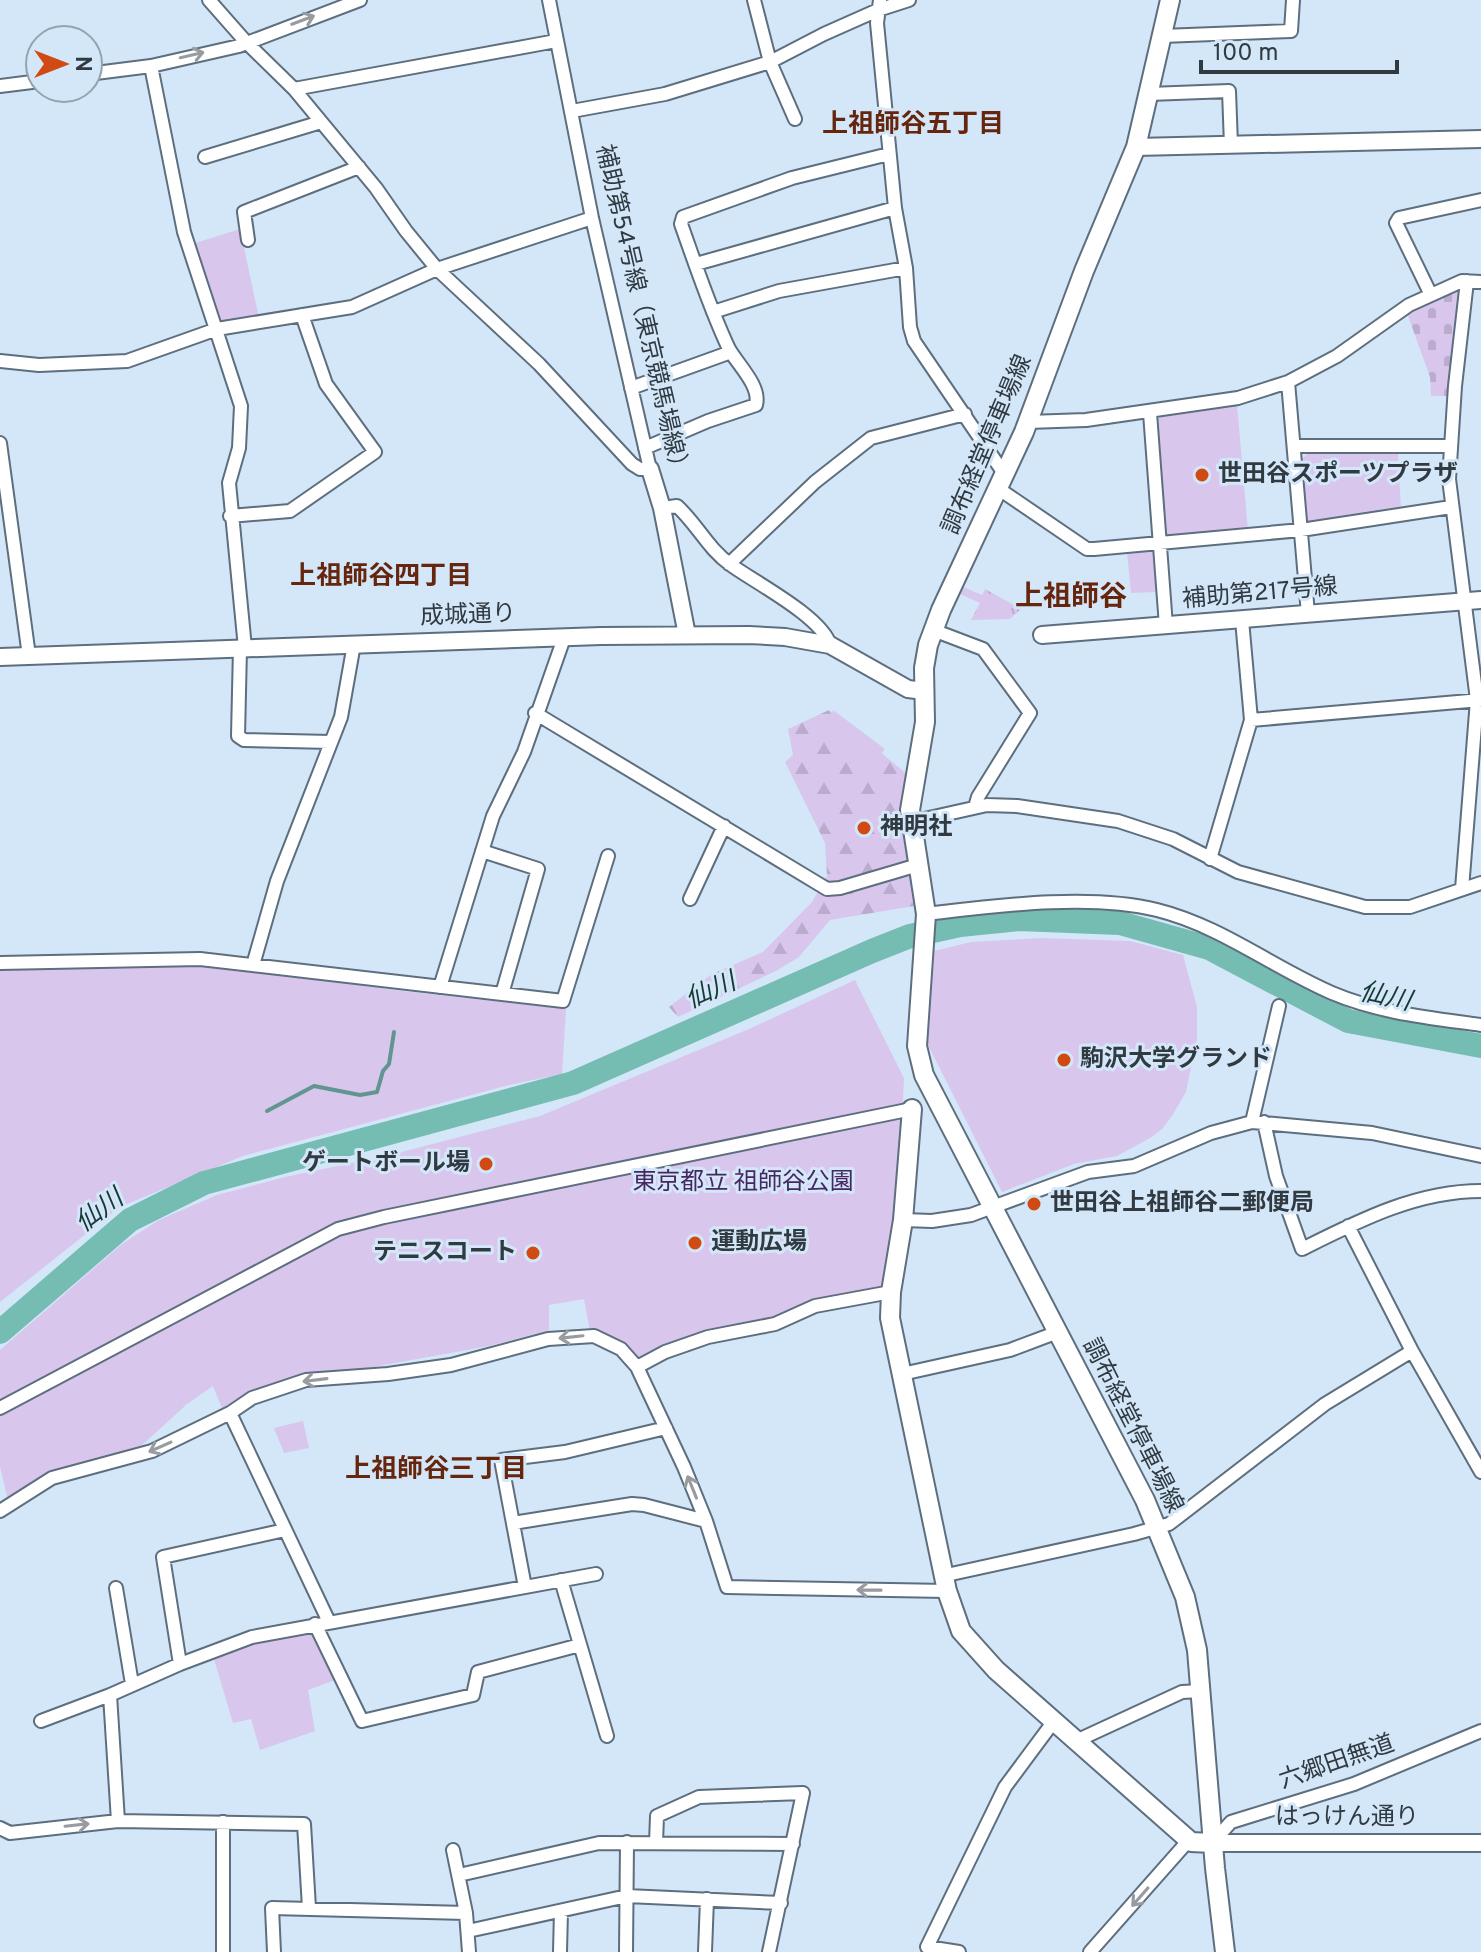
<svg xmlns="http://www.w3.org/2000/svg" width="1481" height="1952" viewBox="0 0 1481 1952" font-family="Overpass,'Noto Sans JP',sans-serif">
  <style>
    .grass { fill: url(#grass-tufts) }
    .forest { fill: url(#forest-firs) }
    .cemetery { fill: url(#cemetery-stones) }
    .park { fill: #d9c6ed }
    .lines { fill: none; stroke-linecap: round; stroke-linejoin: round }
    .stream { stroke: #619590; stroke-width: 4 }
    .river { stroke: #75bcb2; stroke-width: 24 }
    .minor-casing { stroke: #5d6e7e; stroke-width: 16 }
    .tertiary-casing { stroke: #5d6e7e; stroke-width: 20 }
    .secondary-casing { stroke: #5d6e7e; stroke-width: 22 }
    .minor { stroke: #fff; stroke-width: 12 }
    .tertiary { stroke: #fff; stroke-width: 16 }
    .secondary { stroke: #fff; stroke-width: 18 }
    .oneway { stroke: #989ca0 }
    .poi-dot { fill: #d14a14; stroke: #d3e7f9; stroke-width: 3 }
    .labels { text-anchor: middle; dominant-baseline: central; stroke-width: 6; stroke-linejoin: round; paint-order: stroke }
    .street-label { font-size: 24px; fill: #323a41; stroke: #d3e7f9 }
    .poi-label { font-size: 24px; font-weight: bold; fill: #323a41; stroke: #d3e7f9; text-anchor: start }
    .park-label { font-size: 24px; fill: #472762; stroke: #d3e7f9 }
    .neighbourhood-label { font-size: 26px; font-weight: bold; fill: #66250d; stroke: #d3e7f9 }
    .water-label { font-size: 26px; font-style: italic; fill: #173a35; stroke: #d3e7f9 }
    .quarter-label { font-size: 28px; font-weight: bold; fill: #66250d; stroke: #d3e7f9 }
  </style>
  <defs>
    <pattern id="grass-tufts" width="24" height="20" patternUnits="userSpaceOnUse" patternTransform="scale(2)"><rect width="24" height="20" fill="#d9c6ed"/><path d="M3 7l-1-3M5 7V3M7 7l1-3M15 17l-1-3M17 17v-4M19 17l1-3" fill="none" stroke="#bbabcc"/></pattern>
    <pattern id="forest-firs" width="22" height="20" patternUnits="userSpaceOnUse" patternTransform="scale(2)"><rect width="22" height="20" fill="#d9c6ed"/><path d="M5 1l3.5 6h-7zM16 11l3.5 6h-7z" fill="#bbabcc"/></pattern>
    <pattern id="cemetery-stones" width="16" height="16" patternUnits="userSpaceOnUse" patternTransform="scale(2)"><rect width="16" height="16" fill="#d9c6ed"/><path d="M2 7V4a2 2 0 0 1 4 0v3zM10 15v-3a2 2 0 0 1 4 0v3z" fill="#bbabcc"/></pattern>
  </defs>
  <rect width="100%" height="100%" fill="#d3e7f9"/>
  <path class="grass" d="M961 586 982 595 985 589 1021 609 1010 619 971 620 980 603 958 593Z"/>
  <path class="forest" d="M829 710 908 775 914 906 830 920 799 957 776 971 678 1017 669 1007 712 974 763 952 812 902 827 876 825 843 785 762 793 755 788 729Z"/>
  <path class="cemetery" d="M1462 287 1449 396H1431L1430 377 1407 313Z"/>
  <path class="park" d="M240 229 260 323 220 330 189 245Z
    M1237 405 1248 531 1167 539 1155 418Z
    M1308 453H1398L1401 509 1310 522 1305 519 1302 459Z
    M1151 550 1154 554 1158 592 1131 593 1127 552Z
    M833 710 885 749 870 768 827 733Z
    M1041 938 1130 941 1183 955 1197 1007V1038L1186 1092 1172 1116 1162 1129 1150 1138 1117 1156 1074 1164 1002 1192 925 1039 930 952 971 942Z
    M197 963 402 991 566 1009 562 1074 509 1085 243 1156 120 1207 0 1302V970Z
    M855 980 904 1078 898 1200 888 1284 880 1290 641 1362 590 1332 584 1299 549 1305V1330L489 1346 351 1371 297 1375 245 1398 223 1411 213 1386 187 1404 139 1448 47 1474 27 1491 8 1501 0 1466V1350L122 1244 159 1220 217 1195 285 1177 394 1154 540 1116 749 1029Z
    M303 1421 309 1448 284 1453 274 1428Z
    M314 1630 338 1679 308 1690 315 1731 260 1750 251 1719 233 1723 213 1656 254 1640Z"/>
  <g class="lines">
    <path class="stream" d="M267 1111 314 1086 360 1095 377 1092 383 1071 389 1064 394 1032"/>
    <path class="river" d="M0 1332 130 1220 204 1183 573 1083 872 951 910 936 960 925 1019 919 1120 923 1209 948 1348 1021 1481 1046"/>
    <defs>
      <path id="minor" d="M209 0 246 42 294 89 376 188 406 231 437 269 539 364 632 464 640 469H650L592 218 549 0
        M754 0 770 62 795 119
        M880 0 877 23 895 208 906 268 910 327 914 341 1005 475
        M1162 36 1291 31 1293 0
        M151 66 184 232 241 406 239 448 229 483 245 648
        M88 74 151 66 239 46 360 0
        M0 86 40 81
        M294 89 556 41
        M1149 94 1229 91 1231 145
        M572 111 665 94 770 62 824 34 878 10 909 0
        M205 157 321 122
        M248 240 244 212 359 167
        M696 264 895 208
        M1431 295 1396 223 1399 218 1481 200
        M713 312 779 291 906 268
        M0 361 39 365 127 361 217 329 352 307 437 269 592 218
        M1288 382 1308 614
        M631 388 731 352
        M1150 413 1166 626
        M1028 422 1086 420 1238 398 1288 382 1337 356 1409 305 1462 281 1481 282
        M0 443 29 656
        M1294 446H1450
        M645 448 708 421 756 405C761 386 738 365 729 349 710 309 696 266 681 224L683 217 792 178 889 154
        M999 489 1087 549H1094L1301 530 1451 507
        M662 508 677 506C697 524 708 549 731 565 756 583 822 617 830 645
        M230 516 290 511 375 452 326 384 302 315
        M729 564 815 482 871 438 965 414
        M933 630 983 649 1030 713 978 797 975 807
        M240 648 238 736 244 740 331 742
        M535 713 827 889 840 888 918 865
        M1251 720 1481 700
        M911 822 987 805 1017 806 1118 821 1173 839 1238 872 1365 907H1410L1481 883
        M482 851 538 869 502 994
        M1210 859 1251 720 1242 620
        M1462 889 1477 700 1449 479 1455 386 1467 281
        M690 899 724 826
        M926 914C995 906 1089 893 1157 910 1221 926 1272 967 1332 993 1379 1013 1431 1018 1481 1025
        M0 963 200 959 563 1001 608 856
        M253 965 277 881 341 717 354 644
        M440 987 493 816 524 752 564 638
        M1252 1122 1279 1006
        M1264 1122 1276 1176 1302 1249C1358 1221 1416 1191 1481 1191
        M903 1220 932 1221 971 1215 1088 1172 1134 1166 1211 1133 1252 1122 1372 1133 1481 1156
        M1348 1226 1412 1351 1481 1472
        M637 1367 665 1352 708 1337 775 1324 815 1306 891 1292
        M902 1374 1010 1350 1058 1332
        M0 1408 338 1229 384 1217 912 1109
        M230 1413 329 1622
        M0 1511 52 1478 152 1451 230 1413 252 1398 306 1380 388 1374 451 1365 548 1339 594 1336 621 1349 637 1367 684 1467 706 1521 727 1587 947 1591
        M513 1523 632 1504 644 1505 706 1521
        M942 1576 1134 1534 1169 1524 1325 1404 1412 1351
        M561 1580 607 1736
        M525 1587 501 1460 565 1452 666 1428
        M116 1588 132 1684
        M315 1624 362 1721 473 1695 478 1672 580 1645
        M180 1664 163 1557 285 1530
        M110 1695 118 1821
        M41 1721 110 1695 180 1664 252 1637 596 1574
        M1076 1741 1182 1692 1201 1691
        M223 1822V1952
        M0 1828 10 1833 118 1821 304 1824 309 1908
        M656 1843 657 1816 699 1797 803 1793 769 1952
        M1212 1843 1231 1822 1354 1784 1481 1731
        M453 1850 466 1913 469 1952
        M459 1875 599 1843 793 1844
        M468 1931 627 1896 781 1903
        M274 1952 272 1908 466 1913
        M560 1952 561 1911
        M626 1952 627 1842
        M705 1952 707 1899
        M959 1952 927 1947 1005 1787 1054 1721
        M1090 1952 1189 1840"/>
      <path id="tertiary" d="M1136 147 1481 139
        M650 469 662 508 687 635
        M1042 635 1481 600
        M0 657 601 636 749 635 785 637 830 645 908 689 924 691
        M1212 1843H1481"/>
      <path id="secondary" d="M1170 0 1136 147 1084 271 1024 432 941 610 928 645 924 668 925 722 910 810 926 914 917 1046 924 1075 1145 1500 1185 1597 1197 1650 1215 1868 1225 1952
        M912 1109 903 1220 891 1292 890 1318 947 1591 961 1631 996 1670 1191 1842 1212 1843"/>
    </defs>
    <use href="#minor" class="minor-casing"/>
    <use href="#tertiary" class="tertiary-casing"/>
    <use href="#secondary" class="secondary-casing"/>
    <use href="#minor" class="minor"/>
    <use href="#tertiary" class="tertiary"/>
    <use href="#secondary" class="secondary"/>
  </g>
  <defs><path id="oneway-shaft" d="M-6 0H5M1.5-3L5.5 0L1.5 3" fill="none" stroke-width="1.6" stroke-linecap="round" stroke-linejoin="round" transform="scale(2)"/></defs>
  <g class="oneway">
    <use href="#oneway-shaft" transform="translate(303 20) rotate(-21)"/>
    <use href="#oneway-shaft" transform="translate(192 55) rotate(-13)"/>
    <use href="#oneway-shaft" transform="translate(571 1337) rotate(174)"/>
    <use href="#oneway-shaft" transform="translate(315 1380) rotate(173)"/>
    <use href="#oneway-shaft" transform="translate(160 1447) rotate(156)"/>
    <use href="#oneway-shaft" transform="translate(692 1487) rotate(-112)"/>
    <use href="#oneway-shaft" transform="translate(869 1590) rotate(-179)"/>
    <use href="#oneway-shaft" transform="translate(77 1825) rotate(-6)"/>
    <use href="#oneway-shaft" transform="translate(1140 1897) rotate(131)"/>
  </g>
  <g class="poi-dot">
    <circle cx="1202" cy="475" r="8"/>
    <circle cx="864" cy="828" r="8"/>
    <circle cx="1064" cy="1060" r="8"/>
    <circle cx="486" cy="1164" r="8"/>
    <circle cx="1034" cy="1204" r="8"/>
    <circle cx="695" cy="1243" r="8"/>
    <circle cx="533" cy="1253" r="8"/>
  </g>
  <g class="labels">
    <g class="street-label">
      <text transform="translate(641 312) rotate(77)">補助第54号線（東京競馬場線）</text>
      <text transform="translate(988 445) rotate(-67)">調布経堂停車場線</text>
      <text transform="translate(1260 594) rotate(-5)">補助第217号線</text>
      <text transform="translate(468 616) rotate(-2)">成城通り</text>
      <text transform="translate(1132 1426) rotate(63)">調布経堂停車場線</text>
      <text transform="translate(1337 1763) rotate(-19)">六郷田無道</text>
      <text x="1347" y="1818">はっけん通り</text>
    </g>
    <g class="poi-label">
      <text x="1218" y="475">世田谷スポーツプラザ</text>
      <text x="880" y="828">神明社</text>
      <text x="1080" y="1060">駒沢大学グランド</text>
      <text x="470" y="1164" text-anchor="end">ゲートボール場</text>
      <text x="1050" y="1204">世田谷上祖師谷二郵便局</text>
      <text x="711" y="1243">運動広場</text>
      <text x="517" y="1253" text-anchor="end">テニスコート</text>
    </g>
    <g class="park-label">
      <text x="743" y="1183">東京都立 祖師谷公園</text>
    </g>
    <g class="neighbourhood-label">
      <text x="913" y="125">上祖師谷五丁目</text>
      <text x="381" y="577">上祖師谷四丁目</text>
      <text x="436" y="1470">上祖師谷三丁目</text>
    </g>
    <g class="water-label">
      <text transform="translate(711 992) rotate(-24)">仙川</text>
      <text transform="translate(1385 998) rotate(12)">仙川</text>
      <text transform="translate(100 1212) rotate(-37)">仙川</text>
    </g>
    <g class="quarter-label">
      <text x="1071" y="598">上祖師谷</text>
    </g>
  </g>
  <g transform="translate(64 64) rotate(90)"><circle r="38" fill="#d3e7f9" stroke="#93a2af" stroke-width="2"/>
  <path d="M0-6L14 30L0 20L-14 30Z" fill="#d14a14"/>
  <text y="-12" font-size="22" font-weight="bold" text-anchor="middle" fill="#323a41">N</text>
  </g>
  <path d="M1201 60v12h196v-12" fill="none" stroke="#323a41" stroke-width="4"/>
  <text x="1213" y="60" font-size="24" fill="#323a41" stroke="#d3e7f9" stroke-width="6" paint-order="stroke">100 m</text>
</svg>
